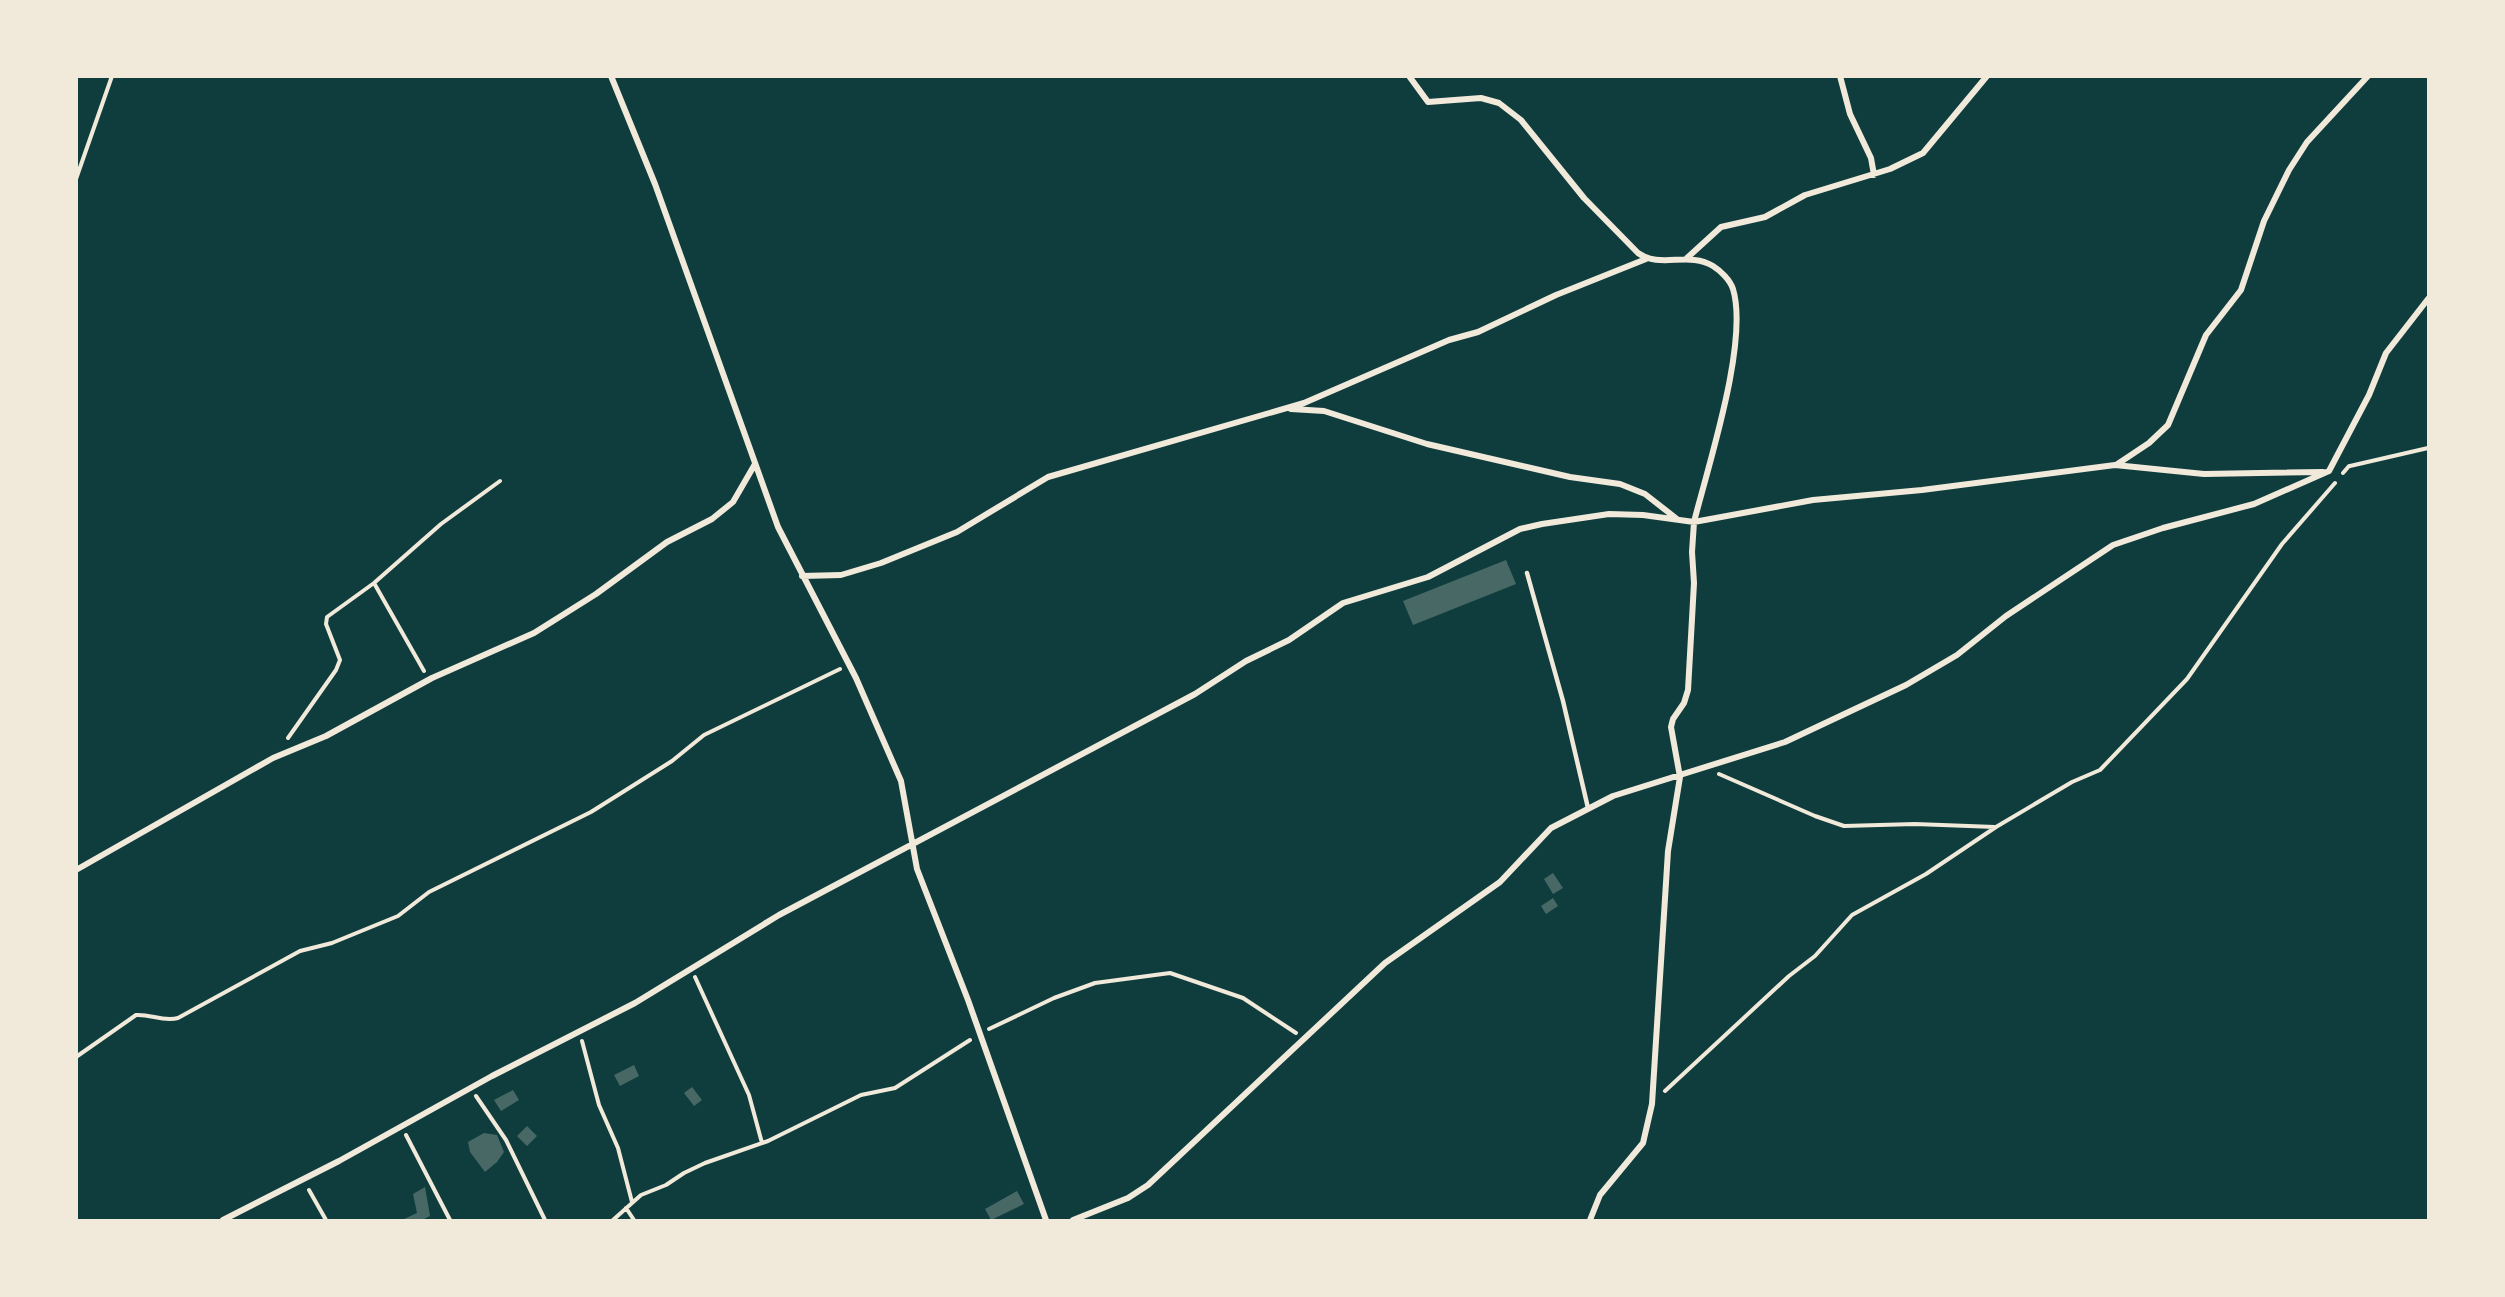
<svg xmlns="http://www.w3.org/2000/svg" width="2505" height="1297" viewBox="0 0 2505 1297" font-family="Ubuntu,sans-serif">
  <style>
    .building { fill: #486865 }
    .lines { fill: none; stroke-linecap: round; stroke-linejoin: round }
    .path { stroke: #f1e9da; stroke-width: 4 }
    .service { stroke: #f1e9da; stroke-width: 4.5 }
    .minor { stroke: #f1e9da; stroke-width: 6 }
  </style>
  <rect width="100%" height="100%" fill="#0f3d3e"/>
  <path class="building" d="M1506 560 1516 584 1413 625 1403 601Z
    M1553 873 1563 888 1553 894 1544 879Z
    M1553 898 1558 906 1546 914 1541 906Z
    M634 1065 639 1076 620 1086 614 1075Z
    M692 1087 702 1100 694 1106 684 1093Z
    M513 1090 519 1100 501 1111 494 1100Z
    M527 1126 537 1136 527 1146 517 1136Z
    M484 1133 497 1135 504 1152 497 1162 485 1172 470 1152 468 1142Z
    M425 1187 430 1216 422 1220H402L417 1213 413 1194Z
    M1017 1191 1024 1204 991 1220 985 1209Z"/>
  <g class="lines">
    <path class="path" d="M76 179 112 76
      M2350 466 2428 448
      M2343 473 2349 466
      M374 583 424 671
      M288 738 336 670 340 660 326 624 327 617 374 583 441 524 500 481
      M1719 774 1815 816 1844 826 1915 824 1995 827
      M695 977 749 1095 762 1143
      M989 1029 1054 998 1095 983 1170 973 1243 998 1296 1033
      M582 1041 599 1105 618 1148 632 1202
      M76 1057 136 1015C151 1014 163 1022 178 1018L300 951 332 943 398 916 429 892 591 812 672 761 704 735 840 669
      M1665 1091 1789 976 1815 956 1852 915 1926 874 1996 827 2072 782 2100 770 2187 679 2282 544 2335 483
      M476 1096 506 1140 545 1220
      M406 1135 450 1220
      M309 1190 326 1220
      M626 1208 634 1220
      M613 1220 641 1195 666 1185 684 1173 705 1163 768 1141 861 1095 895 1088 970 1040"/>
    <path class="service" d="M1527 573 1563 701 1588 808"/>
    <path class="minor" d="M611 76 655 184 778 527 856 678 901 781 917 869 968 1000 1046 1220
      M1409 76 1428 102 1481 98 1499 103 1521 120 1584 198 1638 253C1660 269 1689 251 1713 266 1721 271 1730 280 1733 289 1749 342 1708 466 1694 522L1692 552 1694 583 1688 690 1684 703 1673 719 1671 727 1680 777 1668 851 1652 1104 1643 1143 1600 1195 1590 1220
      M1840 76 1850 114 1871 158 1874 175
      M1687 258 1721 227 1765 217 1805 195 1890 169 1923 153 1987 76
      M1291 409 1324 411 1427 444 1570 477 1620 484 1645 494 1677 519
      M2116 465 2149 443 2168 425 2206 335 2241 290 2264 221 2289 170 2307 142 2368 76
      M802 576 841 575 881 563 957 532 1048 477 1304 403 1449 340 1478 332 1556 295 1646 259
      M76 870 273 758 326 736 432 678 534 633 596 594 667 542 712 519 733 502 755 464
      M223 1220 339 1161 492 1076 635 1003 779 915 1195 694 1246 661 1289 640 1343 603 1428 577 1520 529 1542 524 1609 514 1643 515 1694 522 1813 500 1922 490 2115 465 2204 474 2323 472
      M1073 1220 1128 1198 1148 1185 1385 963 1500 882 1551 828 1613 796 1785 742 1906 685 1957 655 2006 616 2113 545 2163 528 2254 504 2329 471 2369 395 2386 353 2428 299"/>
  </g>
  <rect width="2505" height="1297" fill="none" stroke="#f1e9da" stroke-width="156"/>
</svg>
